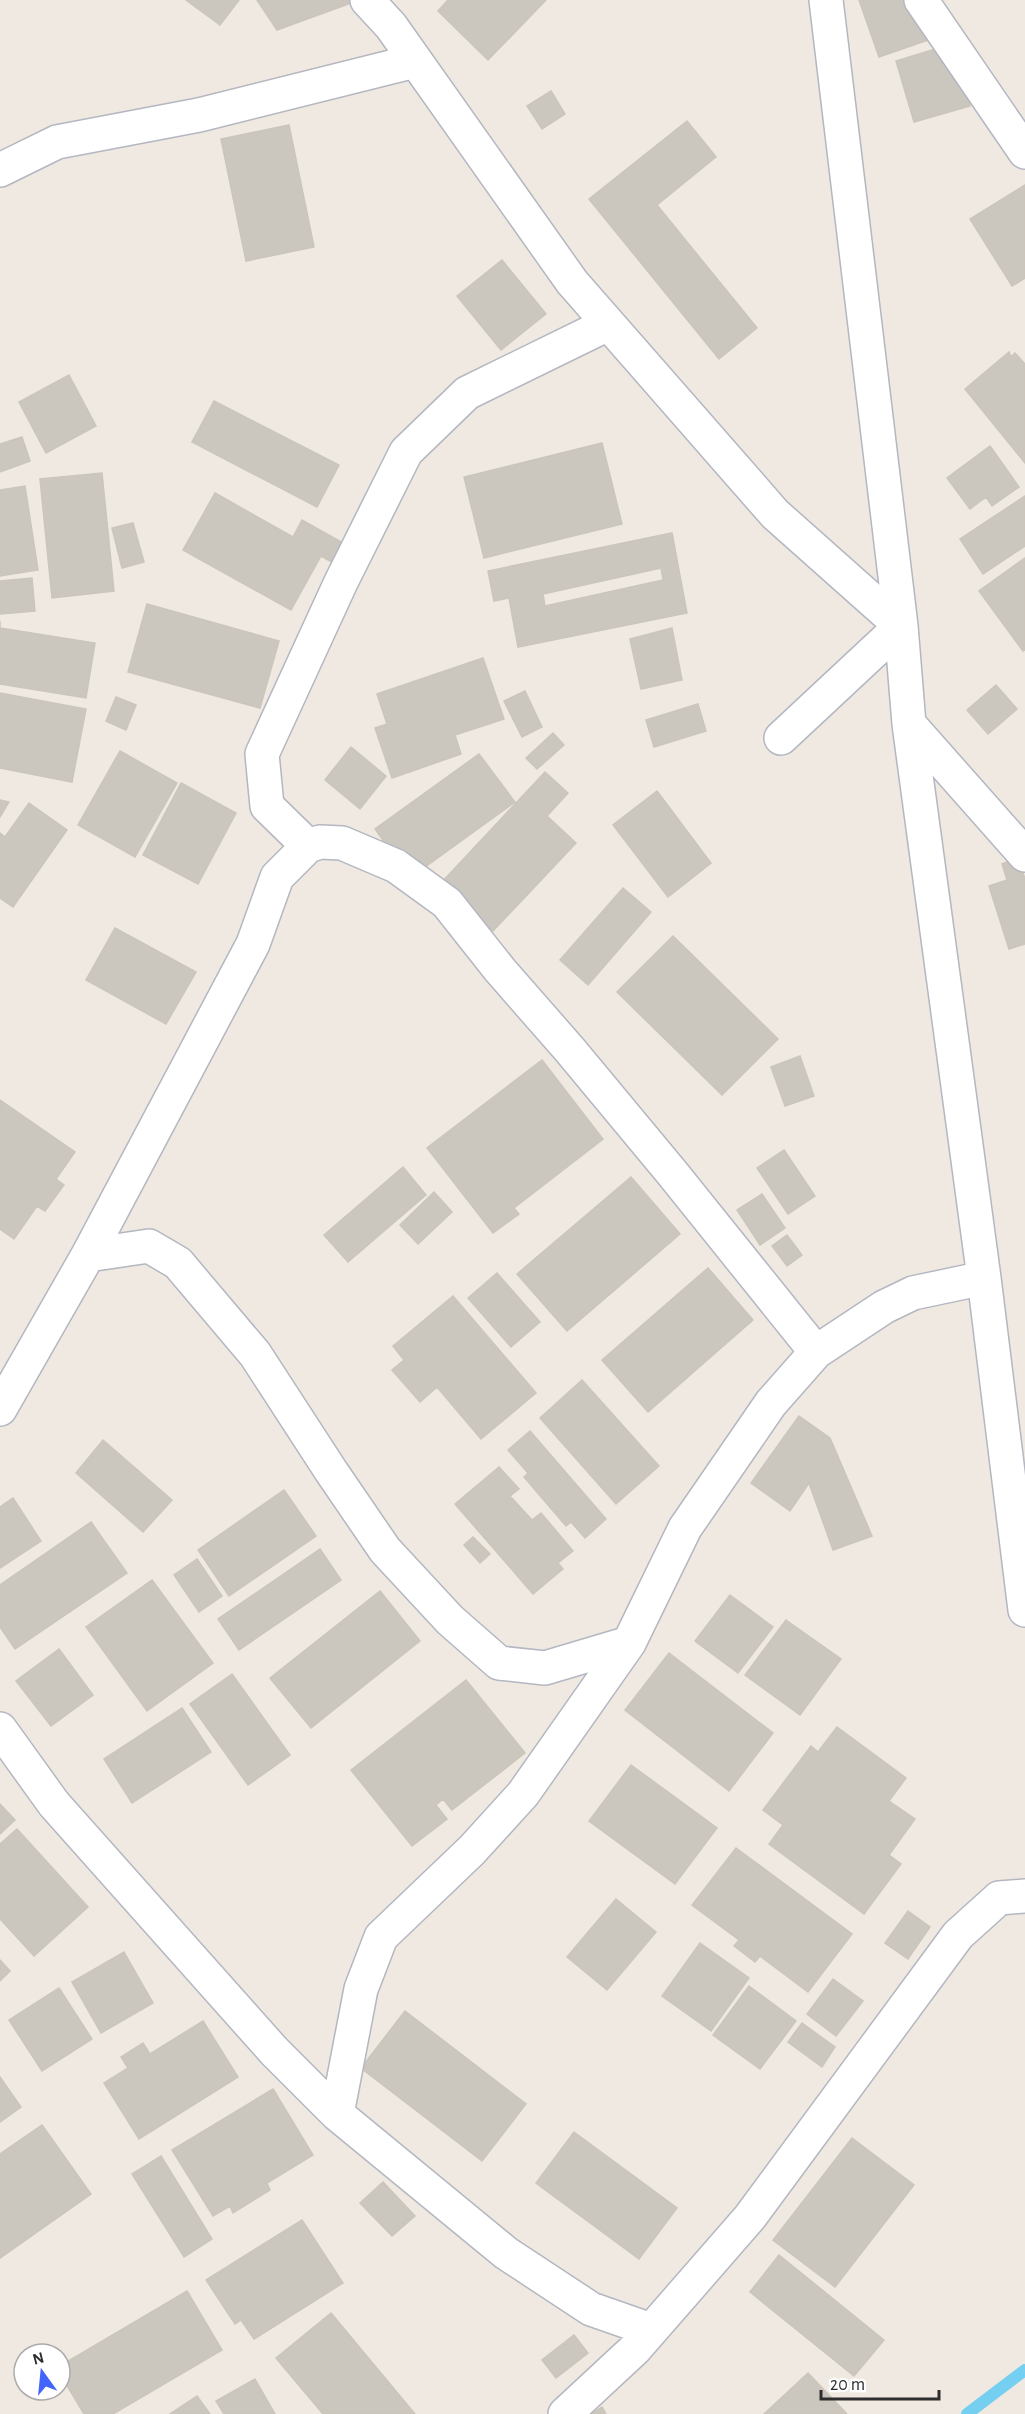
<svg xmlns="http://www.w3.org/2000/svg" width="1025" height="2414" viewBox="0 0 1025 2414" font-family="'Alegreya Sans',sans-serif">
  <style>
    .lines { fill: none; stroke-linecap: round; stroke-linejoin: round }
    .stream { stroke: #75cff0; stroke-width: 12 }
    .building { fill: #cbc7bf; stroke: #cbc5ba; stroke-width: 1.5; fill-rule: evenodd }
    .minor-casing { stroke: #b4b7c1; stroke-width: 36 }
    .minor { stroke: #fff; stroke-width: 33 }
  </style>
  <rect width="100%" height="100%" fill="#efe9e1"/>
  <g class="lines">
    <path class="stream" d="M967 2414 1025 2370"/>
  </g>
  <path class="building" d="M186 0H239L220 25Z
    M257 0H352L354 2 277 30Z
    M448 0H546L488 60 438 11Z
    M859 0H914L928 40 879 57Z
    M952 44 970 106 914 122 896 61Z
    M551 91 565 114 542 129 527 106Z
    M687 121 716 157 657 205 757 328 719 359 589 199Z
    M289 125 314 247 246 261 221 139Z
    M1025 185V278L1012 286 970 219Z
    M502 260 546 314 501 350 457 296Z
    M1009 352 1011 357 1015 353 1025 364V463L965 389Z
    M69 375 96 426 46 453 19 402Z
    M214 401 339 465 317 507 192 442Z
    M22 437 30 461 0 472V444Z
    M602 443 622 524 484 558 464 477Z
    M990 446 1019 487 992 506 986 497 970 509 947 478Z
    M102 473 114 591 52 598 40 479Z
    M25 486 38 570 0 576V490Z
    M215 493 293 537 302 520 352 548 341 567 321 556 291 610 183 550Z
    M1025 496V546L983 574 960 539Z
    M133 523 144 562 122 568 112 528Z
    M672 533 687 613 518 647 509 598 494 601 488 571ZM661 568 663 580 545 606 543 594Z
    M1025 558V650L1023 651 979 591Z
    M32 578 35 611 0 614V581Z
    M147 604 279 641 260 708 128 672Z
    M0 621V628L95 643 86 698 0 684Z
    M672 628 682 680 641 689 630 639Z
    M483 658 504 719 455 735 461 754 392 778 375 728 387 724 377 694Z
    M996 685 1017 709 988 734 967 710Z
    M525 691 542 727 522 737 504 701Z
    M0 693 86 709 72 782 0 768Z
    M116 697 136 705 126 730 106 721Z
    M698 704 706 731 654 747 646 720Z
    M553 733 564 745 537 769 526 758Z
    M351 747 386 776 360 809 325 780Z
    M120 751 177 783 135 857 78 825Z
    M479 754 515 802 410 878 375 829Z
    M545 772 568 793 547 816 576 843 493 931 441 883Z
    M181 783 236 813 198 884 143 855Z
    M657 791 711 863 668 897 613 825Z
    M0 800 9 802 0 817Z
    M29 803 67 830 13 907 0 898V833L5 837Z
    M1018 858 1025 879V944L1009 949 989 886 1007 880 1002 864Z
    M623 888 651 912 588 985 560 960Z
    M115 928 196 972 166 1024 86 980Z
    M673 936 778 1039 722 1095 617 992Z
    M800 1056 814 1096 785 1106 771 1067Z
    M542 1060 603 1139 514 1208 519 1214 493 1233 427 1148Z
    M0 1100 75 1152 56 1179 64 1185 45 1211 37 1206 14 1239 0 1229Z
    M784 1150 815 1196 788 1214 757 1168Z
    M403 1167 426 1195 348 1262 324 1235Z
    M631 1177 680 1234 567 1331 517 1274Z
    M434 1192 452 1212 418 1244 400 1225Z
    M762 1194 785 1228 760 1245 737 1210Z
    M787 1235 802 1255 787 1266 772 1246Z
    M708 1268 753 1320 648 1412 602 1360Z
    M497 1273 540 1322 511 1347 468 1298Z
    M453 1296 536 1393 481 1439 437 1387 420 1402 392 1370 404 1360 393 1346Z
    M582 1380 659 1466 616 1504 540 1418Z
    M799 1416 830 1438 872 1536 833 1550 809 1483 790 1511 751 1483Z
    M530 1431 606 1519 585 1538 571 1522 566 1526 524 1477 528 1473 508 1450Z
    M103 1440 172 1500 143 1532 76 1473Z
    M499 1467 519 1489 510 1496 532 1520 541 1513 573 1551 558 1563 563 1569 533 1594 455 1504Z
    M284 1490 316 1536 229 1596 198 1550Z
    M13 1498 41 1541 0 1568V1507Z
    M91 1522 127 1573 15 1649 0 1627V1585Z
    M473 1537 490 1554 480 1563 464 1545Z
    M320 1549 341 1580 239 1650 218 1619Z
    M197 1559 222 1596 199 1612 174 1575Z
    M152 1580 213 1663 147 1711 86 1627Z
    M380 1591 420 1641 311 1728 270 1678Z
    M730 1595 773 1627 738 1673 695 1641Z
    M786 1620 841 1659 800 1715 745 1675Z
    M59 1649 93 1695 51 1726 16 1681Z
    M669 1653 773 1733 729 1791 625 1710Z
    M232 1674 290 1755 248 1785 190 1704Z
    M466 1680 525 1753 452 1810 443 1799 436 1805 447 1819 412 1846 351 1770Z
    M182 1708 211 1752 132 1803 104 1759Z
    M837 1727 906 1778 889 1801 915 1819 889 1855 901 1864 864 1914 769 1844 783 1825 763 1810 811 1746 818 1752Z
    M631 1765 717 1828 675 1884 589 1821Z
    M0 1804 15 1820 0 1834Z
    M17 1829 88 1907 34 1956 0 1919V1844Z
    M736 1848 852 1934 808 1992 760 1956 755 1962 734 1946 739 1940 692 1905Z
    M616 1899 656 1932 607 1990 567 1957Z
    M908 1911 930 1927 908 1959 885 1943Z
    M700 1943 749 1978 711 2031 662 1996Z
    M124 1952 153 2003 101 2033 72 1982Z
    M0 1960 10 1971 0 1981Z
    M833 1979 863 2001 836 2036 807 2014Z
    M749 1986 796 2021 760 2069 713 2035Z
    M59 1988 92 2039 42 2071 9 2020Z
    M405 2011 526 2104 482 2161 361 2068Z
    M203 2021 238 2077 139 2139 104 2083 128 2068 121 2057 143 2043 150 2054Z
    M802 2023 835 2047 822 2067 788 2042Z
    M0 2077 21 2107 0 2122Z
    M273 2089 313 2155 267 2183 270 2190 233 2213 230 2206 213 2216 172 2150Z
    M42 2125 91 2194 0 2258V2154Z
    M574 2132 677 2208 639 2259 536 2183Z
    M852 2138 914 2185 835 2287 773 2240Z
    M161 2156 212 2239 184 2257 132 2174Z
    M383 2182 415 2216 392 2236 360 2203Z
    M302 2220 343 2283 254 2339 241 2320 235 2324 206 2280Z
    M779 2255 884 2340 854 2376 750 2292Z
    M187 2291 222 2350 113 2414H84L60 2374V2366Z
    M331 2313 415 2414H323L276 2358Z
    M574 2335 588 2353 556 2378 542 2360Z
    M808 2373 847 2414H764Z
    M255 2379 275 2414H224L216 2401Z
    M197 2396 210 2414H170Z
    M602 2407 606 2414H591Z"/>
  <g class="lines">
    <defs>
      <path id="minor" d="M367 0 391 26 572 282 775 514 901 626 781 738
        M826 0 901 626 909 724 984 1278 1025 1610
        M921 0 1025 152
        M0 170 57 142 199 115 415 61
        M909 724 1025 855
        M308 846 267 806 262 754 341 582 406 452 467 393 608 324
        M88 1255 149 1246 178 1263 255 1354 331 1471 385 1550 450 1620 499 1663 545 1668 629 1643
        M0 1409 88 1255 253 944 277 877 308 846 320 842 342 843 396 866 447 903 500 970 570 1050 673 1174 816 1352
        M0 1729 54 1804 274 2051 337 2114 506 2253 591 2309 651 2330
        M337 2114 361 1989 381 1937 472 1850 523 1794 629 1643 685 1528 771 1403 816 1352 884 1307 913 1293 984 1278
        M565 2414 635 2349 750 2217 958 1935 999 1898 1025 1896"/>
    </defs>
    <use href="#minor" class="minor-casing"/>
    <use href="#minor" class="minor"/>
  </g>
  <g transform="translate(42 2372) rotate(345)"><circle r="28" fill="#ffffff" stroke="#ababab" stroke-width="1.5"/>
  <path d="M0-4.5L10 22L0 15L-10 22Z" fill="#4264fb"/>
  <text y="-9" font-size="16" font-weight="bold" text-anchor="middle" fill="#2e2e2e">N</text>
  </g>
  <path d="M821 2390v9h118v-9" fill="none" stroke="#2e2e2e" stroke-width="3"/>
  <text x="830" y="2390" font-size="18" fill="#2e2e2e" stroke="#ffffff" stroke-width="4.5" paint-order="stroke">20 m</text>
</svg>
